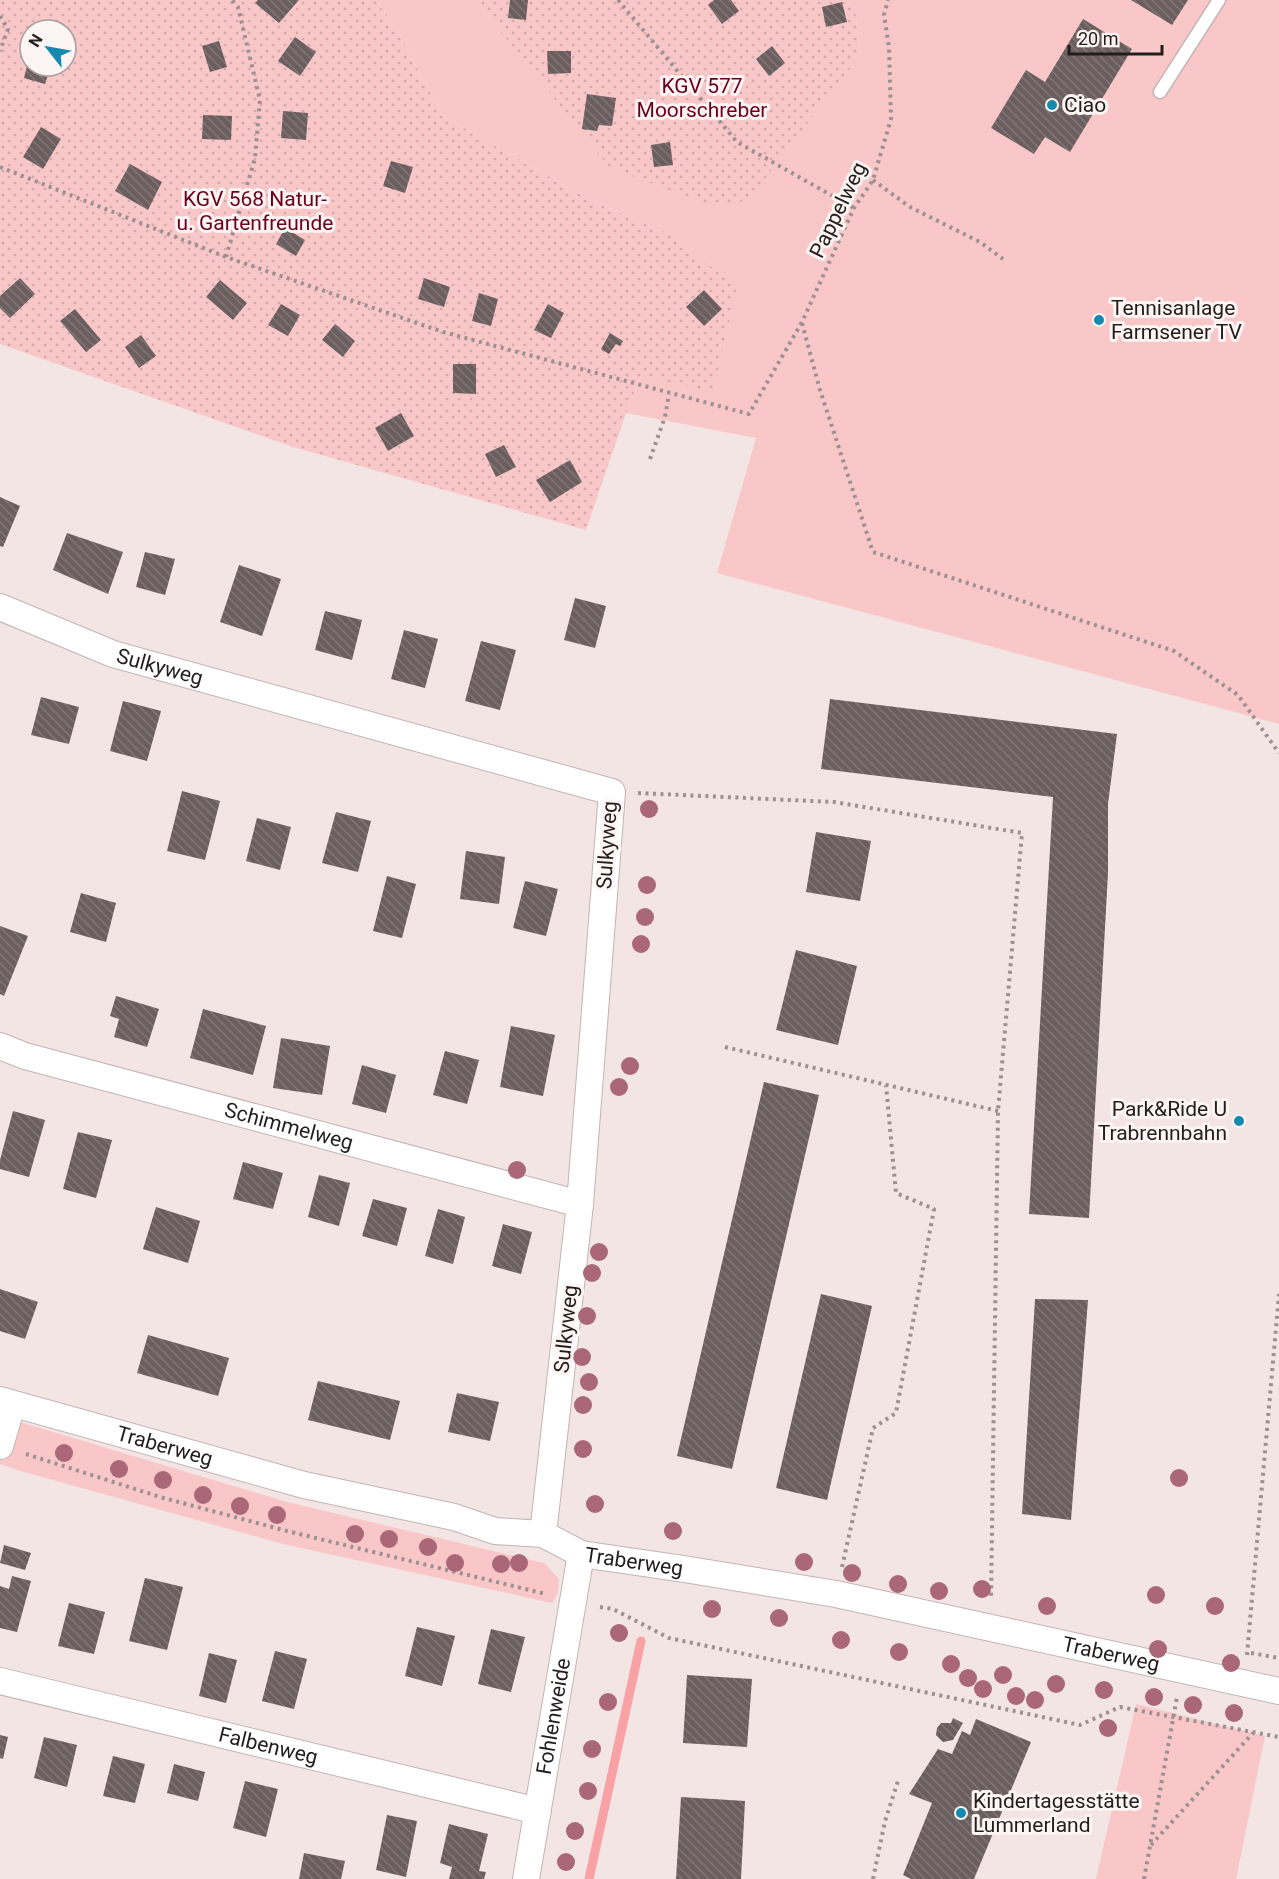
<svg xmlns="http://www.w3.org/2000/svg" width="1279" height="1879" viewBox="0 0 1279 1879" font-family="Roboto,sans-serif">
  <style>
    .green { fill: #f9c7c8 }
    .garden { fill: url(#garden-dots); fill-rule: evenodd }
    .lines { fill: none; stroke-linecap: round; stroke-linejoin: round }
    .stream { stroke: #f9a2a6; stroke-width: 9 }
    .building { fill: url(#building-back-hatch) }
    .lane-casing { stroke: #c3b4b4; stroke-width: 15 }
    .street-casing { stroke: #c3b4b4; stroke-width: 28 }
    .path { stroke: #9c9091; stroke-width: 4; stroke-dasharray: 3 4.5; stroke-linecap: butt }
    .lane { stroke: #fff; stroke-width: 12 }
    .street { stroke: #fff; stroke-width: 26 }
    .tree { fill: #a96778 }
    .poi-dot { fill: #168aae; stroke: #fdf4f4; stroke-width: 2 }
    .labels { text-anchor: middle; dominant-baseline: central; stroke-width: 6; stroke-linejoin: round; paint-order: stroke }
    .park-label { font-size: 21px; fill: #6b001e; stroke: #fdf4f4 }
    .poi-label { font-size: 21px; fill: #231d1e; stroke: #fdf4f4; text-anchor: start }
    .street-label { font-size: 21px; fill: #231d1e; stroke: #fdf4f4 }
  </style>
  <defs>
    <pattern id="garden-dots" width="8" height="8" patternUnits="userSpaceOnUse" patternTransform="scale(1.5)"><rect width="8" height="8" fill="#f9c7c8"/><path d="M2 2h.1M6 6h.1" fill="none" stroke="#d5aaab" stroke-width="1.8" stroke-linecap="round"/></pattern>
    <pattern id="building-back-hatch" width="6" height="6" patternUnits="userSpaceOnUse" patternTransform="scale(1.5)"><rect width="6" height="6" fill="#6b5e5f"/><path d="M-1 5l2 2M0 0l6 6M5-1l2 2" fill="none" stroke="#807576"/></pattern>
  </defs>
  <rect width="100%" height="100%" fill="#f4e5e5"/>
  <path class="green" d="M375 0H475L495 24 860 55 854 0H1279V724L717 573 756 438 626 413 641 376 669 234 588 199 443 116 391 20Z
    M0 1416 287 1502 544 1563 559 1579 558 1593 552 1603 283 1544 17 1470 0 1464Z
    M1136 1704 1265 1736 1236 1879H1096Z"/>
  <path class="garden" d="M0 0H375L391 20 443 116 588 199 669 234 737 287 713 392 641 376 626 413 586 530 293 447 0 344ZM30 30H66V66H30Z
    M475 0H854L860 55 748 201 708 205 609 167Z"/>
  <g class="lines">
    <path class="stream" d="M589 1879 641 1641"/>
  </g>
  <path class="building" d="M258 0H299L279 23 255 3Z
    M510 0H528L526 20 508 18Z
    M714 0H731L739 11 722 24 708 5Z
    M1131 0H1188L1172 25Z
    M842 2 847 22 826 27 822 7Z
    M1083 19 1132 49 1070 152 1045 137 1034 154 991 128 1026 70 1045 82Z
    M295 37 316 52 300 76 278 61Z
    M219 41 227 67 210 72 202 46Z
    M772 46 785 63 769 76 756 59Z
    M547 51H571V73L548 74Z
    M29 58 30 66H51L45 84 24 78Z
    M587 94 616 98 612 126 599 125 597 131 582 129Z
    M283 111 308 113 306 140 281 138Z
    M203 115 232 116 231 140 202 139Z
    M41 127 61 139 43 169 23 157Z
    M670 142 673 165 654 167 651 145Z
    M391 161 413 167 405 193 383 186Z
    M130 164 162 182 148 210 115 191Z
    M285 228 305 240 296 256 276 244Z
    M20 278 35 294 10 318 0 308V296Z
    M424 278 450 287 444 307 418 299Z
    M220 280 247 303 233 320 206 297Z
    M704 290 722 309 704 326 686 307Z
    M479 293 498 299 491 326 472 321Z
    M281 304 300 315 288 336 268 325Z
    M548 304 564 313 551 338 534 330Z
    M75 309 101 340 86 352 60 321Z
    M335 324 355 341 343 357 322 340Z
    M610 333 623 341 620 346 616 344 609 354 601 349Z
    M141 335 156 356 139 368 125 347Z
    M453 364H476V394L453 393Z
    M401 413 414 436 388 451 375 428Z
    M504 445 516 467 496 477 485 454Z
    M570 460 582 482 550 502 536 480Z
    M0 497 20 506 3 547 0 546Z
    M67 533 123 552 108 594 53 570Z
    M145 552 175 559 165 595 136 587Z
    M239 565 281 579 262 636 220 622Z
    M575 598 606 606 595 648 564 640Z
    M325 611 362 620 352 660 315 650Z
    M404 630 438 639 425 688 391 679Z
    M481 641 516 650 500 710 465 701Z
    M41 697 79 707 69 744 31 735Z
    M830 699 1117 734 1108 804V873L1089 1218 1029 1214 1053 797 821 769Z
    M123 701 161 711 147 761 110 751Z
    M182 791 220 801 205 860 167 851Z
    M336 812 371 821 358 872 322 863Z
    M257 818 291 827 280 870 246 861Z
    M816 832 871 841 860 901 806 892Z
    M466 851 505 857 499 904 460 899Z
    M387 876 416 884 402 938 373 931Z
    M525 881 558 889 546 936 513 928Z
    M81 893 116 903 106 942 70 932Z
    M0 926 28 936 4 996 0 994Z
    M796 950 857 966 838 1045 776 1030Z
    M116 996 159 1009 147 1047 114 1037 119 1019 110 1016Z
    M203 1009 266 1026 253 1075 190 1058Z
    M511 1026 555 1035 543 1096 500 1087Z
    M281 1038 330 1046 322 1095 273 1088Z
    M445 1051 479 1060 467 1104 433 1095Z
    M362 1065 396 1075 386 1113 352 1104Z
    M764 1082 819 1095 732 1469 677 1456Z
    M13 1111 45 1120 29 1177 0 1169V1160Z
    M78 1132 112 1140 96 1198 63 1189Z
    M243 1162 283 1173 273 1209 233 1199Z
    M319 1175 350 1183 339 1226 308 1217Z
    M373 1199 407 1208 397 1246 362 1236Z
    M156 1207 200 1221 188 1263 143 1249Z
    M438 1209 465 1217 453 1264 425 1256Z
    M503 1224 532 1232 521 1274 492 1266Z
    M0 1289 38 1302 25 1339 0 1331Z
    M821 1294 872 1306 827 1500 776 1488Z
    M1035 1299 1088 1300 1071 1520 1022 1514Z
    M148 1335 229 1358 218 1396 137 1373Z
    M318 1381 400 1401 390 1440 308 1420Z
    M457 1393 499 1402 490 1441 448 1432Z
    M4 1545 31 1553 25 1570 0 1563Z
    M12 1576 31 1581 17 1632 0 1628V1586L9 1589Z
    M145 1578 183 1587 167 1650 129 1641Z
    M69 1603 105 1612 94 1654 58 1646Z
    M417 1627 455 1636 442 1686 405 1676Z
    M491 1629 525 1637 511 1692 478 1684Z
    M275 1651 307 1659 294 1709 262 1701Z
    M209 1653 237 1660 226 1703 199 1696Z
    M687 1675 752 1679 747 1747 683 1743Z
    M953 1718 963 1723 953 1740 943 1742 936 1735 937 1728 941 1723H951Z
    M976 1719 1031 1742 974 1879H911L903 1875 932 1803 909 1794 938 1749 952 1754 962 1731 970 1735Z
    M0 1735 8 1737 3 1759 0 1758Z
    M44 1737 77 1745 67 1787 34 1778Z
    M113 1756 145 1764 135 1803 103 1796Z
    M174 1764 205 1772 198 1801 167 1793Z
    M245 1781 278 1789 266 1837 233 1828Z
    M681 1797 745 1801 741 1879H676Z
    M387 1815 417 1821 406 1877 376 1870Z
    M449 1824 488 1834 479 1871 486 1872 484 1879H449L452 1867 440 1863Z
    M304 1853 345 1861 341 1879H299Z"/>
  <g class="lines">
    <defs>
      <path id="lane" d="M1160 92 1219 0"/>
      <g id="street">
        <path id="s1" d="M0 607 113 654 612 792 580 1204 543 1534"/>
        <path id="s2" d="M0 1046 25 1056 580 1204"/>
        <path id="s3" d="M0 1400 304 1485 454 1517 495 1531 543 1534 581 1554 684 1569 836 1594 1279 1691"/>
        <path d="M0 1446 12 1405"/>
        <path id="s4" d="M0 1681 538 1811"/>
        <path id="s5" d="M526 1879 581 1554"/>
      </g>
    </defs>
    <use href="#lane" class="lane-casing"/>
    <use href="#street" class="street-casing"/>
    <path class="path" d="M618 0 737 142 854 208
      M0 16 8 29 0 51
      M0 167 226 257 443 332 749 414 802 322 854 208 873 180 891 119 889 47 884 15 888 0
      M873 180 910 207 980 242 1003 259
      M226 257 255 158 260 100 238 7 232 0
      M802 323 820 390 873 552 1174 651 1238 695 1279 753
      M650 459 665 417 669 394
      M638 793 834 802 1022 833 998 1111 991 1599
      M725 1047 998 1111
      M26 1454 160 1497 287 1531 546 1594
      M842 1567 873 1428 896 1413 934 1209 896 1193 886 1085
      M600 1607 613 1609 669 1638 1080 1725 1120 1707 1279 1737
      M1251 1653 1279 1658
      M1247 1655 1279 1294
      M1151 1845 1253 1733
      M873 1879 885 1821 898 1781
      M1144 1879 1177 1697"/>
    <use href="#lane" class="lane"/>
    <use href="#street" class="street"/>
  </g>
  <g class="tree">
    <circle cx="649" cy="809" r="9"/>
    <circle cx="647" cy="885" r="9"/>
    <circle cx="645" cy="917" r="9"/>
    <circle cx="641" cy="944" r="9"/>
    <circle cx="630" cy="1066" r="9"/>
    <circle cx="619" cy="1087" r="9"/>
    <circle cx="517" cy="1170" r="9"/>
    <circle cx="599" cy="1252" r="9"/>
    <circle cx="592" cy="1273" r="9"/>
    <circle cx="587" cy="1316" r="9"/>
    <circle cx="582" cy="1357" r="9"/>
    <circle cx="589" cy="1382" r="9"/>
    <circle cx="583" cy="1405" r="9"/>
    <circle cx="583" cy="1449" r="9"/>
    <circle cx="64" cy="1453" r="9"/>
    <circle cx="119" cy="1469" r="9"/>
    <circle cx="1179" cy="1478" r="9"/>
    <circle cx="163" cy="1480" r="9"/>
    <circle cx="203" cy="1495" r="9"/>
    <circle cx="595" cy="1504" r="9"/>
    <circle cx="240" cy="1506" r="9"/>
    <circle cx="277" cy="1515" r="9"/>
    <circle cx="673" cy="1531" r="9"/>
    <circle cx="355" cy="1534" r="9"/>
    <circle cx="389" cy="1539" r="9"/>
    <circle cx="428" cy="1547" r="9"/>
    <circle cx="804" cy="1562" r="9"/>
    <circle cx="455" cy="1563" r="9"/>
    <circle cx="519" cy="1563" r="9"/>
    <circle cx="501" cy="1564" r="9"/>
    <circle cx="852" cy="1573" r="9"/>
    <circle cx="898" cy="1584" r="9"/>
    <circle cx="982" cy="1589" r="9"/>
    <circle cx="939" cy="1591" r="9"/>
    <circle cx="1156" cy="1595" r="9"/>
    <circle cx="1047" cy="1606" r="9"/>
    <circle cx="1215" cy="1606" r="9"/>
    <circle cx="712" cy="1609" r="9"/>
    <circle cx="779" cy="1618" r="9"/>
    <circle cx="619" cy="1633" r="9"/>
    <circle cx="841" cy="1640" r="9"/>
    <circle cx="1158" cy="1649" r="9"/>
    <circle cx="899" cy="1652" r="9"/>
    <circle cx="1231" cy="1663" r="9"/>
    <circle cx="951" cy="1664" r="9"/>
    <circle cx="1003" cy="1675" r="9"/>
    <circle cx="968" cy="1678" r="9"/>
    <circle cx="1056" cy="1684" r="9"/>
    <circle cx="983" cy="1689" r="9"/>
    <circle cx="1104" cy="1690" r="9"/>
    <circle cx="1016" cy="1696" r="9"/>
    <circle cx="1154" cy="1697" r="9"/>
    <circle cx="1035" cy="1700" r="9"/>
    <circle cx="608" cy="1702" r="9"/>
    <circle cx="1193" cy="1705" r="9"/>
    <circle cx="1234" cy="1713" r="9"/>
    <circle cx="1108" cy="1728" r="9"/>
    <circle cx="592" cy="1749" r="9"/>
    <circle cx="588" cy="1791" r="9"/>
    <circle cx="575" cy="1831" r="9"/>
    <circle cx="566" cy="1862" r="9"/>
  </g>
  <g class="poi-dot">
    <circle cx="1052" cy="105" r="6"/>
    <circle cx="1099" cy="320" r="6"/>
    <circle cx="1239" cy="1121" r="6"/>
    <circle cx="961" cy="1813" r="6"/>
  </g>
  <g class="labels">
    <g class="park-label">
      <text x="702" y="86">KGV 577<tspan x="702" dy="24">Moorschreber</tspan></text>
      <text x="255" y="199">KGV 568 Natur-<tspan x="255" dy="24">u. Gartenfreunde</tspan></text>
    </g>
    <g class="poi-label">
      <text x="1064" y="105">Ciao</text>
      <text x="1111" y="308">Tennisanlage<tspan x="1111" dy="24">Farmsener TV</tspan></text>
      <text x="1227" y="1109" text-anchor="end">Park&amp;Ride U<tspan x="1227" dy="24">Trabrennbahn</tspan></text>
      <text x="973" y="1801">Kindertagesstätte<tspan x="973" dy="24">Lummerland</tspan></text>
    </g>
    <g class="street-label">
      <text transform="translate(838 210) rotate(-64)">Pappelweg</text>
      <text stroke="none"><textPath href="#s1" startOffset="171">Sulkyweg</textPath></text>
      <text transform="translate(607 845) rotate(-86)">Sulkyweg</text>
      <text stroke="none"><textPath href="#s2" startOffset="300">Schimmelweg</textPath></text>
      <text transform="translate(566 1329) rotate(-84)">Sulkyweg</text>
      <text stroke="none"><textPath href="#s3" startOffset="171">Traberweg</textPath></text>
      <text stroke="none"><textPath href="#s3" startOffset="657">Traberweg</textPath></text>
      <text stroke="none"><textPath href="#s3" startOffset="1143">Traberweg</textPath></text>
      <text stroke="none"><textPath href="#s5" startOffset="165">Fohlenweide</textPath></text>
      <text stroke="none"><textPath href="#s4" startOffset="276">Falbenweg</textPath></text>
    </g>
  </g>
  <g transform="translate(48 48) rotate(301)"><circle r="28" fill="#fdf4f4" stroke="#a69e9e" stroke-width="1.5"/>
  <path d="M0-4.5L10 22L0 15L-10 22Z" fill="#168aae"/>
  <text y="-9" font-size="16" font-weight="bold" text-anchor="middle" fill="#231d1e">N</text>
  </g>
  <path d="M1069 45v9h93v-9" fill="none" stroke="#231d1e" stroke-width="3"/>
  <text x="1078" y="45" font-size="18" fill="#231d1e" stroke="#fdf4f4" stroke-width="4.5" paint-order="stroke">20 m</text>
</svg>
